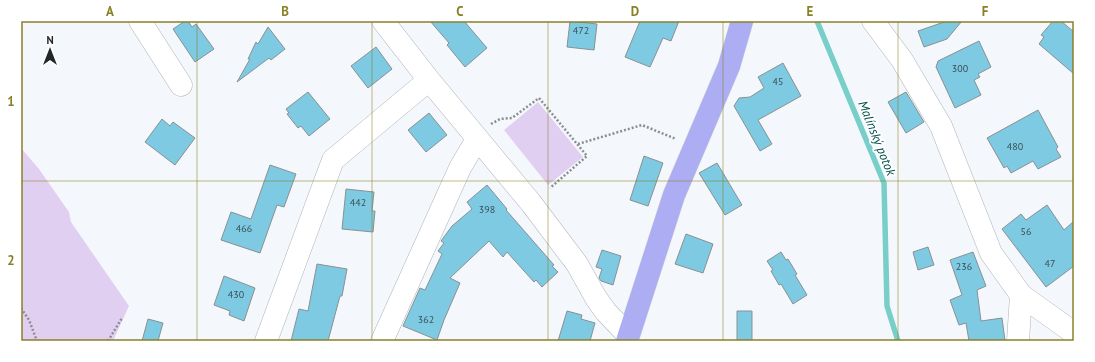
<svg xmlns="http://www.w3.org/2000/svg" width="1095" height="362" viewBox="0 0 1095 362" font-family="'PT Sans',sans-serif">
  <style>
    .green { fill: #e1cff1 }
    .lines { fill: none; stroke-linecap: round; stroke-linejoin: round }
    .stream { stroke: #78cec8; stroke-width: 5.5 }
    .building { fill: #7dcae2; stroke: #8b9091 }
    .minor-casing { stroke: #b0b3b7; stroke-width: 23 }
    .major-casing { stroke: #d3d4d4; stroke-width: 23 }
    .path { stroke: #8b8d90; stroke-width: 2.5; stroke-dasharray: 2 2; stroke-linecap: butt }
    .minor { stroke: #fff; stroke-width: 22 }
    .major { stroke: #acadf3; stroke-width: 22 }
    .grid { fill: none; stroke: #8b8027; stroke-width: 1; stroke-opacity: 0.55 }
    .labels { text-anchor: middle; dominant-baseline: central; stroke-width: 3.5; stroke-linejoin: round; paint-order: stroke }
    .number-label { font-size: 10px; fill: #3b4f56 }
    .water-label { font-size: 13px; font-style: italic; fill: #00504d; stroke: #fff }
    .neatline { fill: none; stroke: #8b8027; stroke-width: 1.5 }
    .grid-label { font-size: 13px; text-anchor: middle; font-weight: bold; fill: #8b8027 }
  </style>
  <rect width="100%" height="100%" fill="#f4f8fc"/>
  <path class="green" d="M538 102 583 157 548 185 504 130Z
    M21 148 39 169 69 212 71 222 129 306 113 341H21Z"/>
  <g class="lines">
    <path class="stream" d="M817 21 884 183 887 306 898 341"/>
  </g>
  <path class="building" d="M185 21H188L192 27 196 24 214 49 195 62 173 29Z
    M430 21H464L487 48 465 67 447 45 449 43Z
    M570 21 597 24 594 50 567 47Z
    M640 21H679L671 41 663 38 650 67 625 57Z
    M947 21H962L947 39 924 47 918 31Z
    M1053 21H1061L1074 32V74L1039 44 1044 37 1041 35Z
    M268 27 285 49 271 60 269 58 237 82 250 59H248L256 42 258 44Z
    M979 41 991 67 978 74 980 77 974 80 981 95 955 108 936 67 938 61Z
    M376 47 392 69 368 88 351 66Z
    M783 63 801 96 758 120 772 144 760 151 734 106 739 98 750 97 764 88 758 77Z
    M308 92 330 119 309 136 301 126 298 128 287 114 289 113 286 109Z
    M906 92 924 122 906 133 888 102Z
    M1038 110 1058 147 1056 149 1061 157 1038 169 1033 161 1011 173 1007 166 1004 168 987 138Z
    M429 113 447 135 426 152 408 130Z
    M162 119 170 126 173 122 195 138 175 165 145 142Z
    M644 156 663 163 648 206 630 200Z
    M717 163 742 205 725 215 699 173Z
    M270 165 296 174 284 207 277 205 260 253 221 240 231 212 251 219Z
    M487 185 507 209 506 210 554 265 552 266 558 272 542 287 536 280 534 282 507 252 503 257 489 241 450 278 460 283 444 320 437 340 403 326 420 288 425 290 442 254 438 251 444 243 441 241 452 226 472 209 467 202Z
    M346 189 374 192 372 211H375L373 232 342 229Z
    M1047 205 1064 230 1074 221V266L1046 287 1002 229 1021 214 1026 220Z
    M686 234 713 244 703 273 675 264Z
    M928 247 934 265 918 270 913 252Z
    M602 250 621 256 613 285 601 281 599 278 602 269 596 267Z
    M781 252 786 260 788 259 797 274 795 275 807 295 793 304 781 284 779 285 771 271 773 270 767 261Z
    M973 252 986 286 977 290 981 321 1002 318 1005 341H969L966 323 959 325 950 300 962 295 950 260Z
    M317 264 347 269 342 296H340L328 341H291L299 309 308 311Z
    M224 276 255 288 244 321 229 315 230 311 214 305Z
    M567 311 582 315 581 319 595 323 590 341H558Z
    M737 311H752V341H737Z
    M148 319 163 323 158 341H142Z"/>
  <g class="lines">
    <defs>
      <path id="minor" d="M140 21 181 85
        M383 21 429 80 531 203 577 264 596 298 606 312 628 335
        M873 21 902 60 941 126 991 253 1021 295 1074 333
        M266 341 333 160 429 80
        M382 341 460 168 477 139
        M1018 341 1021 295"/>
      <path id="major" d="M627 341 674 195 729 66 742 21"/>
    </defs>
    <use href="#minor" class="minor-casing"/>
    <use href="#major" class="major-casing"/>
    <path class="path" d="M491 124 500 119 512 118 539 98 587 156 550 188
      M578 144 642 125 676 139
      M21 308 29 320 37 341
      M108 341 122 318"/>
    <use href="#minor" class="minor"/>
    <use href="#major" class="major"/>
  </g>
  <path class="grid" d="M197 21V341M372 21V341M548 21V341M723 21V341M898 21V341M21 181H1074"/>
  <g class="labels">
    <g class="number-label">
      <text x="581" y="30">472</text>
      <text x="960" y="68">300</text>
      <text x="778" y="81">45</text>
      <text x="1015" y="146">480</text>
      <text x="358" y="202">442</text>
      <text x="487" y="209">398</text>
      <text x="244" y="228">466</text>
      <text x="1026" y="231">56</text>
      <text x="1050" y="263">47</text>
      <text x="964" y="266">236</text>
      <text x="236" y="294">430</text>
      <text x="426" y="319">362</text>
    </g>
    <g class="water-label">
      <text transform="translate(877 138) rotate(68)">Malínský potok</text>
    </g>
  </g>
  <rect width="1095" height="362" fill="none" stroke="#ffffff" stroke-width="44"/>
  <g transform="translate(50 50)" stroke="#ffffff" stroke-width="3" paint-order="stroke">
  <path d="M0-3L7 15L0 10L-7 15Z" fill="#252628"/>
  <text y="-6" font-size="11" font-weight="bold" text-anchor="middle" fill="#252628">N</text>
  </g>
  <rect x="22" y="22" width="1051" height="318" class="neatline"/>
  <g class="grid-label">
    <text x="110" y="16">A</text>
    <text x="285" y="16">B</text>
    <text x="460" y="16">C</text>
    <text x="635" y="16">D</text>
    <text x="810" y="16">E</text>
    <text x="985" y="16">F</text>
    <text x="11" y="106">1</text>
    <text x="11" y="265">2</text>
  </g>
</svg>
